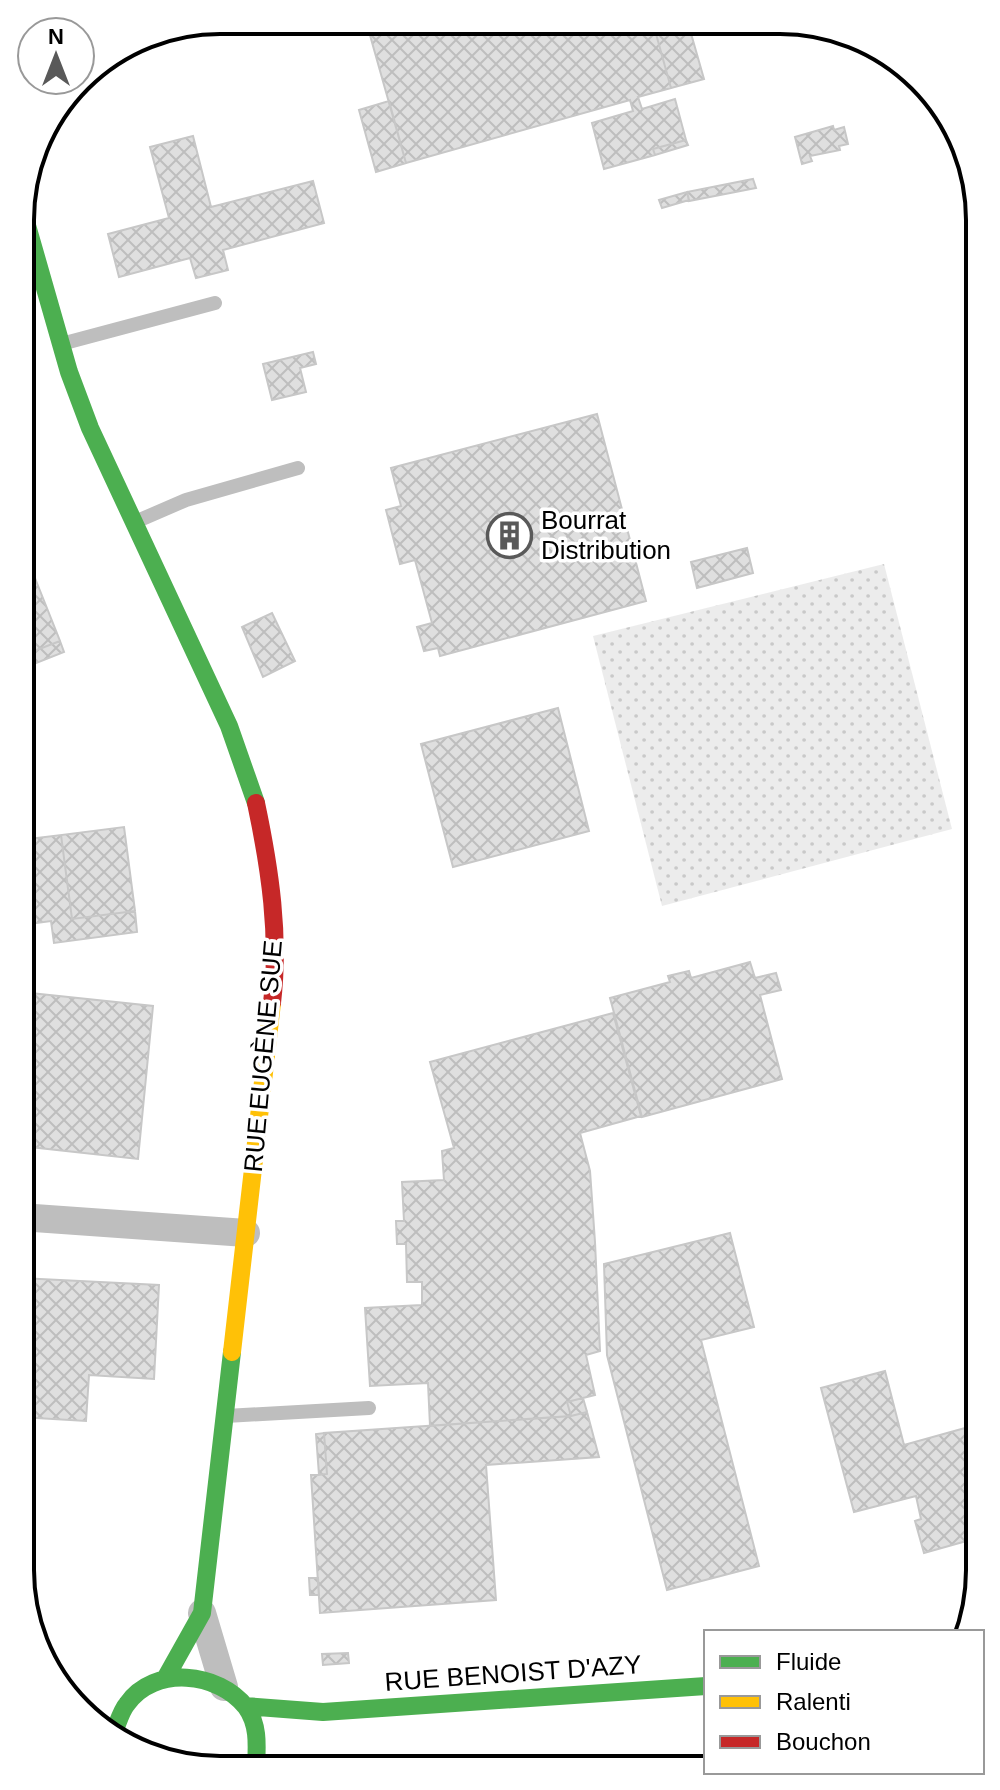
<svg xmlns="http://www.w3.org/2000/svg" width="1000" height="1790" viewBox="0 0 1000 1790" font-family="Arial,sans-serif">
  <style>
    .grass { fill: url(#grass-dots) }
    .building { fill: url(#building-cross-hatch); stroke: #c7c7c7; stroke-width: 2 }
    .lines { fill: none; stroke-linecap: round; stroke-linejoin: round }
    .lane { stroke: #bebebe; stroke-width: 14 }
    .street { stroke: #bebebe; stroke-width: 28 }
    .fast { stroke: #4caf50; stroke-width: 18 }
    .slow { stroke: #ffc107; stroke-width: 18 }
    .jam { stroke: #c62828; stroke-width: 18 }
    .labels { text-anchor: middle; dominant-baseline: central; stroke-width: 7; stroke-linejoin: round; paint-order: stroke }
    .poi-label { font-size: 26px; fill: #000; stroke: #fff; text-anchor: start }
    .street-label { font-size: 26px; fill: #000; stroke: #fff }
    .rim { fill: none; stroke: #000; stroke-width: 4 }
  </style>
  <defs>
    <pattern id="grass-dots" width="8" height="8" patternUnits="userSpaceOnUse" patternTransform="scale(2)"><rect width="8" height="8" fill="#ececec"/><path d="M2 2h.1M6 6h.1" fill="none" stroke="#c9c9c9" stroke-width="1.8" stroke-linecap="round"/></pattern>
    <pattern id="building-cross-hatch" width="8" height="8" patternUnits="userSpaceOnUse" patternTransform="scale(2)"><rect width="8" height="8" fill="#dfdfdf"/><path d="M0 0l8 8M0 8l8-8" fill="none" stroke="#bebebe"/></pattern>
  </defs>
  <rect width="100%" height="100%" fill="#fff"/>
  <path class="grass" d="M884 564 952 829 662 906 593 636Z"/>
  <path class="building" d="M366 21 653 23 671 88 638 97 642 109 675 99 686 140 653 149 655 155 604 169 592 123 633 111 630 100 406 163Z
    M653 23H688L704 79 671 88Z
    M389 101 406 163 376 172 359 110Z
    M833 126 834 130 844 127 848 144 839 146 840 150 810 156 812 161 802 164 795 137Z
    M193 136 211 207 313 181 324 223 223 250 228 270 196 278 190 258 119 277 108 234 169 218 150 147Z
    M686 140 688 145 655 155 653 149Z
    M753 179 756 188 689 201 687 192Z
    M687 192 689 200 662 208 659 200Z
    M313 352 316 364 300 368 306 392 272 400 263 364Z
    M597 414 646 601 440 656 438 648 424 651 417 627 432 623 415 560 400 564 386 510 401 506 391 468Z
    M21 543 60 641 21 656Z
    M747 548 753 573 697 588 691 562Z
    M272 613 295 661 263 677 242 627Z
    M60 641 64 652 21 669V656Z
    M558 708 589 831 453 867 421 744Z
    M124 827 135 911 72 919 61 835Z
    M61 835 72 919 135 911 137 932 54 943 51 921 21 925V840Z
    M750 962 755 978 776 973 781 990 760 995 782 1079 642 1117 610 998 670 982 668 976 689 971 691 978Z
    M21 992 153 1006 138 1159 21 1146Z
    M613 1013 641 1116 580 1133 590 1171 595 1242 600 1351 586 1355 595 1395 567 1402 571 1416 430 1426 428 1383 370 1386 365 1308 422 1305V1282H407L406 1244H397L396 1221H404L402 1182 444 1180 442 1151 454 1148 430 1062Z
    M730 1233 754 1327 701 1340 759 1566 667 1590 607 1355 604 1264Z
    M20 1278 159 1285 154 1379 89 1375 86 1421 20 1417Z
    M885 1371 904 1445 965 1428 980 1483V1531L968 1534 970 1540 924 1553 915 1521 921 1519 916 1496 854 1512 821 1388Z
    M583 1398 587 1412 571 1416 567 1402Z
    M587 1412 599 1457 486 1465 496 1600 320 1613 311 1475 327 1474 324 1433 571 1416Z
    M324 1433 327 1474 319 1475 316 1434Z
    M309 1578H318L319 1595H310Z
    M348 1653 349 1663 323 1665 322 1654Z"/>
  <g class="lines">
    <path class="lane" d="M65 343 215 303
      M135 522 186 500 298 468
      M226 1416 369 1408"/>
    <path class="street" d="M20 1217 246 1233
      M202 1613 224 1687"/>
    <path class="fast" d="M22 208 69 372 90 428 229 726 256 803
      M165 1679 202 1613 232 1352
      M245 1706 323 1712 706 1686
      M114 1732C118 1723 121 1711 127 1704 154 1665 219 1672 246 1707 259 1725 257 1746 256 1767"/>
    <path class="slow" d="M232 1352 272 1003"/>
    <path class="jam" d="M256 803C270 869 280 936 272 1003"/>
  </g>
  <defs>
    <symbol id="building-ring" viewBox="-11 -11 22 22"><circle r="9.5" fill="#fff" stroke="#595959" stroke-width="1.5"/><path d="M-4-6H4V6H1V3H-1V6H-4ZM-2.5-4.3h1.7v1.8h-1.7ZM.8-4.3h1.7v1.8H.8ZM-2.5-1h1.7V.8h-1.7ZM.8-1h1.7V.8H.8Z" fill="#595959"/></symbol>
  </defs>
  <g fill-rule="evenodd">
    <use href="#building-ring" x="484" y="510" width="51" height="51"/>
  </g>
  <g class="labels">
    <g class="poi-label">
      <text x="541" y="520">Bourrat<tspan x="541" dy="30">Distribution</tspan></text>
    </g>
    <g class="street-label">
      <text transform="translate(263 1056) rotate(-85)">RUE EUGÈNE SUE</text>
      <text transform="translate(513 1673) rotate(-4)">RUE BENOIST D'AZY</text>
    </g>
  </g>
  <path d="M0 0H1000V1790H0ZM220 34H780A186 186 0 0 1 966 220V1570A186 186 0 0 1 780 1756H220A186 186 0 0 1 34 1570V220A186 186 0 0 1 220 34Z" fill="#fff" fill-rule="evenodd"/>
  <path class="rim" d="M220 34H780A186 186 0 0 1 966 220V1570A186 186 0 0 1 780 1756H220A186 186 0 0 1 34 1570V220A186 186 0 0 1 220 34Z"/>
  <rect x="704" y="1630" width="280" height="144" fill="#ffffff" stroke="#999999" stroke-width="2"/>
  <rect x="720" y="1656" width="40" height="12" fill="#4caf50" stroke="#999999" stroke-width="2"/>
  <text x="776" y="1670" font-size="24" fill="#000000">Fluide</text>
  <rect x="720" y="1696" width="40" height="12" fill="#ffc107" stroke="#999999" stroke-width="2"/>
  <text x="776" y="1710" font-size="24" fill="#000000">Ralenti</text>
  <rect x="720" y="1736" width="40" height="12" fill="#c62828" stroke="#999999" stroke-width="2"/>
  <text x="776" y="1750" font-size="24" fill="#000000">Bouchon</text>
  <g transform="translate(56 56)"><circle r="38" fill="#ffffff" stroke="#999999" stroke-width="2"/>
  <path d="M0-6L14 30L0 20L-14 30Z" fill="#595959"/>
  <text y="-12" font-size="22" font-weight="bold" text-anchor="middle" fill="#000000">N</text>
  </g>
</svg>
